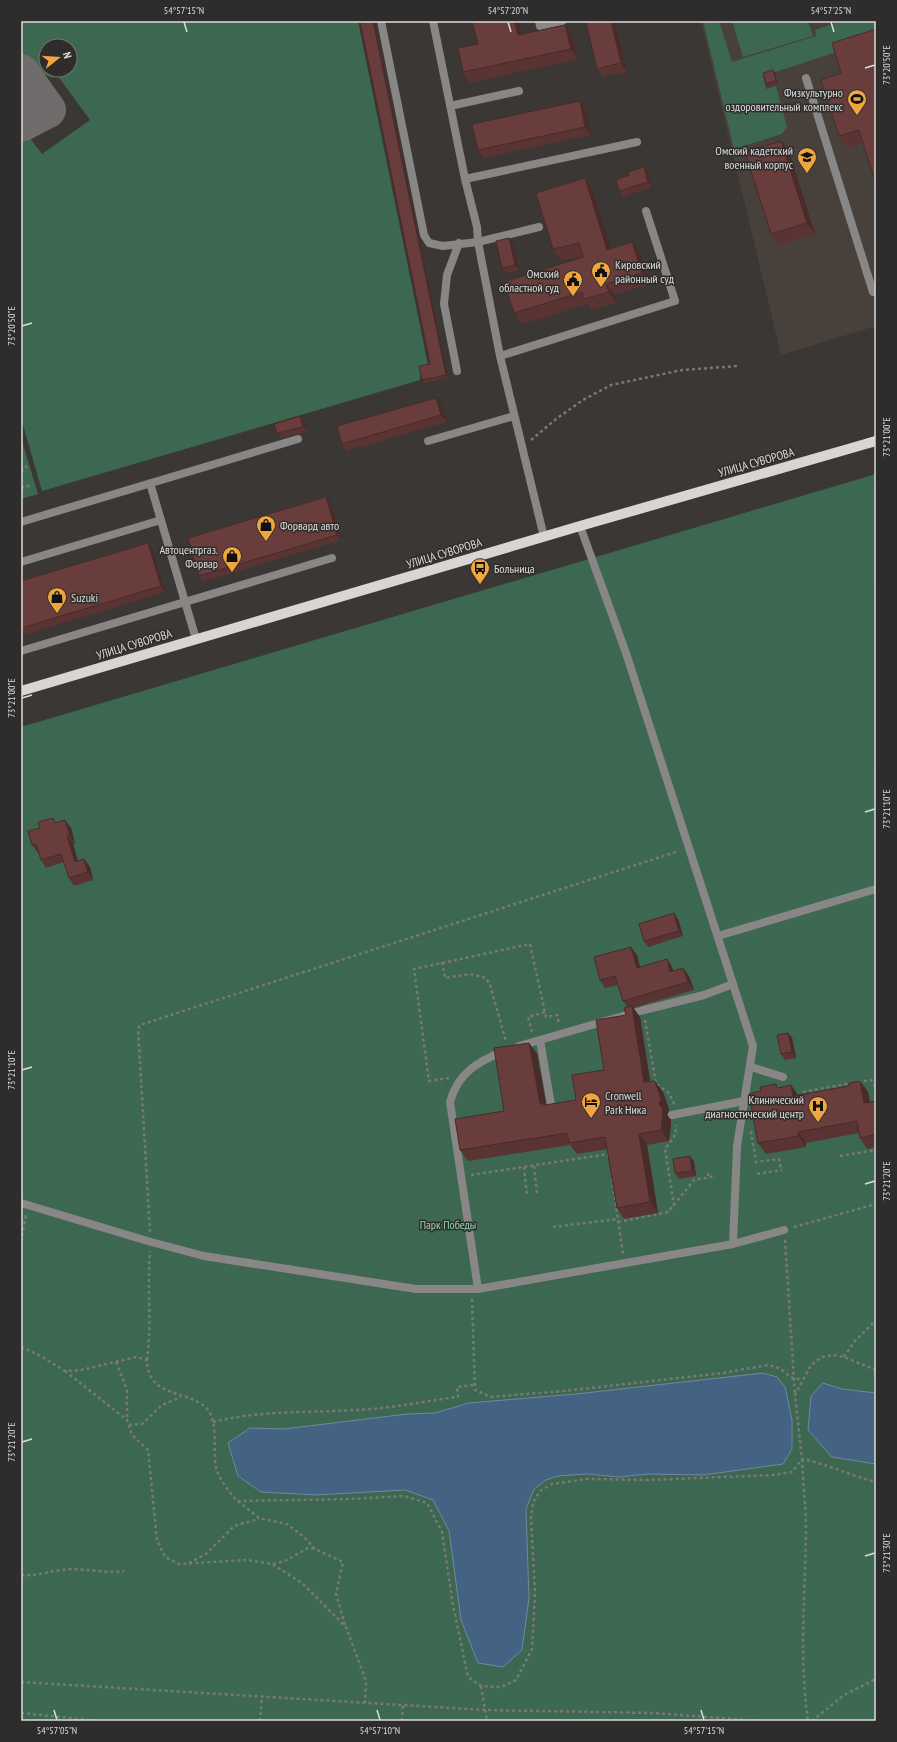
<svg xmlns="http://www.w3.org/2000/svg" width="897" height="1742" viewBox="0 0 897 1742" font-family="'PT Sans Narrow',sans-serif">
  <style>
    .built { fill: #48403b }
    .green { fill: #3c6751; fill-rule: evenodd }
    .forest { fill: #3d6952 }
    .water { fill: #446382; stroke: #72889d }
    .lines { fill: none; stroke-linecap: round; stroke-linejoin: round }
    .taxiway { stroke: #6f6c6b; stroke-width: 36 }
    .path { stroke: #7a7876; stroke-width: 2.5; stroke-dasharray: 3 3; stroke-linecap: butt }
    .service { stroke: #888786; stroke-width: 8 }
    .primary { stroke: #d8d6d4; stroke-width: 10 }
    .wall { fill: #593433 }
    .shaded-wall { fill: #492b29 }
    .building { fill: #683d3b; stroke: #492b29 }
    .ticks { fill: none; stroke: #dedddc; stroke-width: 1.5 }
    .labels { text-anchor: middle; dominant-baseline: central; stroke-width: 3; stroke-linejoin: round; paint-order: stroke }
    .poi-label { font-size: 12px; fill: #dedddc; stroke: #2f2d2b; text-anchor: end }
    .street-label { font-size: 12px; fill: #dedddc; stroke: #2f2d2b }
    .park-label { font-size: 12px; fill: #8dd6af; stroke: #2f2d2b }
    .neatline { fill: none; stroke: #dedddc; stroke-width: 1.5 }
    .ticks-label { font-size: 10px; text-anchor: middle; fill: #dedddc }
  </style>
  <rect width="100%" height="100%" fill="#3a3735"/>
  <path class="built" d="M701 21H876V326L781 355Z"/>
  <path class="green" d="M21 21H358L428 365 421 366 420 380 42 491 21 418V133H26L42 154 90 120 57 75 53 78 21 65ZM46 46H70V70H46Z
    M703 21H719L732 62 816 36 815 30 842 21H876V39L763 76 766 89 776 86 787 127 782 134 734 149Z
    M732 21H808L813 36 743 57Z
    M21 438 38 494 21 499Z
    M876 474V1721H21V727Z"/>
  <path class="forest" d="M876 493V581L727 641 669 639 663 585 736 537Z
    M543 620 592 658 590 668C579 673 568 674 557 678 538 685 519 693 500 702L492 699 477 662 336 696 93 765 21 790V754L407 639 477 624Z
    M876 770V834L808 856 739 890 716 888 698 838 715 818 759 803 857 777Z
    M860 874 876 883V1081L872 1078 806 1089 795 1037 779 1036 770 993 758 956 738 964 735 962 724 926 727 922 742 924 747 918V904L763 890 777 896 817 889Z
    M620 907 634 919 641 946 635 953 608 959 595 949 591 929 600 912Z
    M462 922 467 931 456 937 449 951 441 952 436 961 443 978 441 991 429 995 417 1005V1024L429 1050 444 1058 445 1067 441 1081 449 1094 462 1093 479 1071 488 1063 498 1065 505 1105 447 1115 451 1165 461 1228 426 1232 418 1244 419 1277 197 1242 21 1191V1069L39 1064 84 1043 162 1023 241 994 298 978 338 975 351 984 376 978 413 942 450 930Z
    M562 968C572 975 574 984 574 996 570 1000 567 1005 562 1008 554 1015 531 1022 522 1015V1005L549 987 552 972Z
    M700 997 716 1002 731 1060V1070L664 1083 653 1021 660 1009Z
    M597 1030 605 1073 575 1078 548 1074 543 1042Z
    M670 1142 677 1193 694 1184 707 1200 714 1241 504 1273 496 1221 484 1204 478 1180 516 1175 524 1233 556 1228 549 1172 606 1163 616 1228 662 1220 650 1146Z
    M798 1205a11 11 0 1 1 22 0a11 11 0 1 1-22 0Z
    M21 1213 119 1246 106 1266 108 1285 125 1295 148 1301 185 1288 216 1299 225 1282 152 1269 155 1251 195 1258 323 1284 452 1299 392 1320 339 1365 272 1368 199 1393 158 1380 163 1348 205 1309 142 1335 108 1322 101 1357 70 1363 55 1360 51 1340 38 1331 22 1336Z
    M803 1237 815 1242 811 1263 812 1282 828 1310C824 1323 818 1345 803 1351 783 1360 717 1352 692 1351L653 1311 640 1310V1322L645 1342 629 1356 605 1363 585 1350H542L511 1332 516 1320 553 1313V1304L524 1297 503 1304H481L480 1295 739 1252Z
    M21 1355C28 1357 32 1361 38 1365 47 1371 59 1371 62 1384L56 1387 37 1381 21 1388Z
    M801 1486 866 1514 876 1522V1721H21V1576L183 1570 406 1593 436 1632 459 1670 502 1682 531 1653 539 1601 627 1540H686L726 1517Z"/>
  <path class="water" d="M763 1373 777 1377 785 1387 792 1420V1449L783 1464 703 1475 648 1474 619 1477 587 1474 558 1476 546 1480 534 1489 526 1509 529 1598 522 1650 503 1667 478 1663 461 1620 449 1531 433 1500 405 1490 316 1495 261 1492 238 1476 228 1443 250 1428 284 1429 407 1414 435 1413 469 1403 576 1394Z
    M823 1383 842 1389 876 1393V1464L832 1457 808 1430 811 1396Z"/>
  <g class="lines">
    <path class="taxiway" d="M21 72 48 110 21 124"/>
    <path class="path" d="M531 440 556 419 583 400 611 385 682 370 738 366
      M21 472 27 466
      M21 488 33 485
      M442 962 445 978 470 974 486 978 490 985 506 1041
      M645 1020 656 1084 669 1093 675 1106
      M532 1032 528 1017 545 1012
      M449 1078 429 1081 414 969 530 944 546 1017 557 1015 559 1024
      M858 1082 871 1080 876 1088
      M803 1092 851 1083
      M751 1131 756 1162 779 1159 781 1170
      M840 1156 876 1150
      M534 1166 537 1194
      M524 1167 527 1196
      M708 1173 709 1178
      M757 1174 782 1170
      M471 1175 608 1154 609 1157
      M612 1179 623 1254
      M674 1206 665 1149 674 1137 677 1125
      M618 1222 668 1212 694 1180 716 1176
      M553 1227 618 1219
      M794 1227 876 1204
      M150 1232 138 1029 140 1025 679 851
      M785 1240 795 1395
      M21 1242 26 1215
      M472 1299 475 1390 491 1397 564 1391 723 1373 768 1365 779 1368 794 1379H802
      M21 1347 39 1355 65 1371 81 1370 136 1357 147 1360C148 1400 189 1388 208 1410 218 1422 213 1453 216 1467 219 1480 229 1491 237 1501L351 1499 404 1496 427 1503 442 1532 453 1605 468 1677 481 1686 501 1687 516 1680 532 1649 535 1593 531 1518 533 1503 540 1491 552 1484 587 1479 649 1480 773 1475 792 1472 802 1459
      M844 1357 854 1342 876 1320
      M147 1360C152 1324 147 1287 150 1251
      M116 1362 127 1390V1419
      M876 1370 844 1357 833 1355 822 1357 811 1365 795 1395 802 1459C827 1464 851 1476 876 1482
      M65 1371 127 1420 132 1435 148 1450 157 1540 165 1557 179 1564 247 1560 272 1564 302 1583 346 1627 366 1681 365 1703
      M213 1422C260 1410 307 1413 355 1410 389 1409 424 1401 458 1397L457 1387 474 1385
      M129 1425 142 1424 162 1405 181 1397
      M802 1459C803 1483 806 1508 806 1532 805 1595 799 1659 808 1721
      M238 1501 259 1518 287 1524 304 1537 315 1549 343 1562 336 1594 345 1625
      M189 1563 206 1554 234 1526 259 1519
      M273 1564 285 1561 308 1548 315 1549
      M21 1575C38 1576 46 1572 61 1570 82 1567 102 1574 124 1571
      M21 1682 485 1710 653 1713 760 1721
      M481 1686 487 1721
      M21 1713 100 1721
      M260 1721 262 1696
      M402 1721 403 1705
      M812 1721 844 1695 876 1679"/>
    <path class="service" d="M381 21 424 235 429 243 443 246 478 242 477 227 465 179 433 21
      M539 21 540 26 562 21
      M806 78 873 292 876 291
      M450 106 519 91
      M465 179 637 142
      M539 227 478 242 500 356 544 537
      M500 356 675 301 646 211
      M457 371 444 304 447 275 459 243
      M428 441 514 416
      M150 483 196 639
      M21 522 298 439
      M580 526 626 653 753 1046 737 1146 733 1244 784 1230
      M21 562 161 520
      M21 651 332 558
      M718 936 876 889
      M540 1040 552 1111
      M519 1046 644 1010 704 995 733 984
      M751 1067 783 1077
      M672 1115 744 1101
      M21 1203 151 1242 204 1256 416 1289H478L733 1244
      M478 1289 450 1102C458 1073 477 1062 504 1051"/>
    <path class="primary" d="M21 691 580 526 876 441"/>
  </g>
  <path class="wall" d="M360 21H374L448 378 424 383 422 380 430 364Z
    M472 21H519L522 34 565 25 572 35 578 59 470 83 463 72 478 44Z
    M616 25 627 72 603 77 597 69Z
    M773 70 775 73 778 84 768 86 766 84Z
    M841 73 863 142 847 148 839 136Z
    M580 101 586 110 591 135 484 158 478 150Z
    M781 141 789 152 815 234 779 245 771 234Z
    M648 173 652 187 623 197 619 191Z
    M585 178 592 189 611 249 632 242 640 253 650 284 614 295 616 303 592 310 588 304 522 324 514 313 583 257V256L561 261 553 249Z
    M509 238 513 243 519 270 506 273 502 268Z
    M442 405 447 422 347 451 342 444Z
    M304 422 307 432 281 438 277 433Z
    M330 502 341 540 203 582 199 576Z
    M152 549 165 592 21 636V581Z
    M56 823 71 828 75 844H73L78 861 84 859 90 867 93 880 74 886 69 878 64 862 46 868 41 860 39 853H38L32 845Z
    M674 913 678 919 683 936 648 947 644 941Z
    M637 955 640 967 667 959 672 967 673 971 689 976 694 990 633 1008 640 1017 650 1081 663 1092 669 1110 667 1115 671 1120V1124L669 1141 647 1145 658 1213 624 1219 617 1208 607 1149 577 1154 570 1145 468 1161 460 1150 504 1111 529 1043 537 1054 546 1105 576 1100 604 1070 626 1015 627 1007 623 1001 618 985 605 988 600 980Z
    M788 1033 792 1038 796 1058 785 1060 781 1054Z
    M860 1081 868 1092 870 1102 876 1101V1147L867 1149 860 1138 859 1133 806 1143V1147L766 1154 758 1143 761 1091 791 1085 798 1095 849 1086Z
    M690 1156 694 1162 696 1176 679 1179 675 1173Z"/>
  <path class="shaded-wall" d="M373 21H374L448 378 446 375Z
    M514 21H519L525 45 518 35Z
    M611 21H613L616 25 627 72 621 63Z
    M565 25 572 35 578 59 571 49Z
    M773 70 775 73 778 84 776 81Z
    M580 101 586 110 591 135 585 127Z
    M781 141 789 152 815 234 807 223Z
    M644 167 648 173 652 187 648 182Z
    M585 178 592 189 615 261 607 250Z
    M509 238 513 243 519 270 515 265Z
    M632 242 640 253 650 284 642 273Z
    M606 284 614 295 616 303 609 292Z
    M436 398 442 405 447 422 441 415Z
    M300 416 304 422 307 432 303 427Z
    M326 497 330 502 341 540 337 535Z
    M148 543 152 549 165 592 161 586Z
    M65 820 71 828 75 844 70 836Z
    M67 836 73 844 80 870 75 862Z
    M84 859 90 867 93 880 88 872Z
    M674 913 678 919 683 936 679 931Z
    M631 947 637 955 642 976 637 968Z
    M667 959 672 967 676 980 670 972Z
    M683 968 689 976 694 990 688 982Z
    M632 1006 640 1017 652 1093 644 1082Z
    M788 1033 792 1038 796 1058 792 1052Z
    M529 1043 537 1054 548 1114 540 1103Z
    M655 1081 663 1092 668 1106 669 1110 667 1115 671 1120V1124L669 1141 661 1130Z
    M860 1081 868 1092 872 1115 864 1103Z
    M791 1085 799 1097 793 1096Z
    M798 1132 806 1143V1147L799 1136Z
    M639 1134 647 1145 658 1213 650 1202Z
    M690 1156 694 1162 696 1176 692 1171Z"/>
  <path class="building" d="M360 21H373L446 375 422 380 419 366 430 364Z
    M472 21H514L518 35 565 25 571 49 463 72 458 48 478 44Z
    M588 21H611L621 63 597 69 586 22Z
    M876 29V184L859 130 839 136 821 80 841 73 832 43Z
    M773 70 776 81 766 84 763 73Z
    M580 101 585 127 478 150 472 124Z
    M781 141 807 223 771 234 745 152Z
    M644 167 648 182 619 191 616 180 629 175 628 172Z
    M585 178 607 250 632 242 642 273 606 284 609 292 584 299 582 292 514 313 504 282 583 257 579 243 553 249 536 193Z
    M509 238 515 265 502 268 496 241Z
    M436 398 441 415 342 444 337 426Z
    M300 416 303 427 277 433 274 424Z
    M326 497 337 535 199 576 188 538Z
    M148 543 161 586 21 628V581Z
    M53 818 55 823 65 820 70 836H67L75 862 84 859 88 872 69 878 61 854 41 860 36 844 32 845 28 831 40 828 38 822Z
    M674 913 679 931 644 941 639 924Z
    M631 947 637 968 667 959 670 972 683 968 688 982 623 1001 615 976 600 980 594 957Z
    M632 1006 644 1082 655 1081 661 1099 659 1104 663 1109V1113L661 1130 639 1134 650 1202 617 1208 605 1137 569 1143 567 1133 460 1150 455 1119 504 1111 494 1048 529 1043 540 1103 545 1105 576 1100 572 1075 604 1070 596 1020 626 1015 624 1008Z
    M788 1033 792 1052 781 1054 777 1035Z
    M860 1081 864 1103 876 1101V1134L860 1138 857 1121 798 1132 799 1136 758 1143 749 1094 761 1091 760 1087 776 1084 777 1088 791 1085 793 1096 849 1086V1083Z
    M690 1156 692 1171 675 1173 673 1159Z"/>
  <path class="ticks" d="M184 22 187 32M508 22 511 32M831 22 834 32M865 68 875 65M22 326 32 323M865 440 875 437M22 698 32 695M865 812 875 809M22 1070 32 1067M865 1184 875 1181M22 1442 32 1439M865 1556 875 1553M54 1710 57 1720M377 1710 380 1720M701 1710 704 1720"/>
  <defs>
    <symbol id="stadium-pin" viewBox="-11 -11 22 30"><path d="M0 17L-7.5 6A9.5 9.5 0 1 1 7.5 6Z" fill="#f0a63e" stroke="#2f2d2b"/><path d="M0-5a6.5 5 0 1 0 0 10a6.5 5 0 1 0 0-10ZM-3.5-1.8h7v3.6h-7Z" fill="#111"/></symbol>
    <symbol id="school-pin" viewBox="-11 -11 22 30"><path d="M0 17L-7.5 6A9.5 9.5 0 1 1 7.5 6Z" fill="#f0a63e" stroke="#2f2d2b"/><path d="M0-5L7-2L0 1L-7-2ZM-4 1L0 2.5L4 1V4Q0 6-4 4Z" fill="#111"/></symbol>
    <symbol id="civic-pin" viewBox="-11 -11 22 30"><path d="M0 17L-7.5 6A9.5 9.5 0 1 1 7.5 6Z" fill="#f0a63e" stroke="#2f2d2b"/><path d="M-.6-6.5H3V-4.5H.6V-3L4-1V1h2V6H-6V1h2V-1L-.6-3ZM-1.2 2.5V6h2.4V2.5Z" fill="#111"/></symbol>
    <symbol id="shop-pin" viewBox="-11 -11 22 30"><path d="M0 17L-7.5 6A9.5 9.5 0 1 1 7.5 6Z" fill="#f0a63e" stroke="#2f2d2b"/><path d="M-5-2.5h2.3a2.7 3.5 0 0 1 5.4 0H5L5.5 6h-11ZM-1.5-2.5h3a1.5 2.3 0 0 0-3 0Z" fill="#111"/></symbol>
    <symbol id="bus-pin" viewBox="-11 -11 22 30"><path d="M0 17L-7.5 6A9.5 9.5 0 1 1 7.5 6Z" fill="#f0a63e" stroke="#2f2d2b"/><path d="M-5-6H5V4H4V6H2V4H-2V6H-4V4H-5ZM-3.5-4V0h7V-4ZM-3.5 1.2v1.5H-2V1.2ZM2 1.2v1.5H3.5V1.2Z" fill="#111"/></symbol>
    <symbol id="hotel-pin" viewBox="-11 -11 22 30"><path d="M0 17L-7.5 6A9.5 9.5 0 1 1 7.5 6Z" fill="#f0a63e" stroke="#2f2d2b"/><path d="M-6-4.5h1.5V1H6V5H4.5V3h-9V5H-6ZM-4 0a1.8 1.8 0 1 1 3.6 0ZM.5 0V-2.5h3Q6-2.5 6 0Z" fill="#111"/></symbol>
    <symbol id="hospital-pin" viewBox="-11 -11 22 30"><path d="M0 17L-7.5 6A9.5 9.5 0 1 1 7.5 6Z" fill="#f0a63e" stroke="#2f2d2b"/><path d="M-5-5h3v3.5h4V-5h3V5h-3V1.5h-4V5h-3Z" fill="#111"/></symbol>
  </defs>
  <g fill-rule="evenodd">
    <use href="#stadium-pin" x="846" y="88" width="22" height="30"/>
    <use href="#school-pin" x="796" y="146" width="22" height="30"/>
    <use href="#civic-pin" x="590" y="260" width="22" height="30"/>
    <use href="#civic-pin" x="562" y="269" width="22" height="30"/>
    <use href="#shop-pin" x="255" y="514" width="22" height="30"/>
    <use href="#shop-pin" x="221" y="545" width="22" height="30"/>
    <use href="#bus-pin" x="469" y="557" width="22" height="30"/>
    <use href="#shop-pin" x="46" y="586" width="22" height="30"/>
    <use href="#hotel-pin" x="580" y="1091" width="22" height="30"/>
    <use href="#hospital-pin" x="807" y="1095" width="22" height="30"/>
  </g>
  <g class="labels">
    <g class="poi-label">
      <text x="843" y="92">Физкультурно<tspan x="843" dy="14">оздоровительный комплекс</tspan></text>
      <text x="793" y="150">Омский кадетский<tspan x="793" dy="14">военный корпус</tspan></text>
      <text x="615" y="264" text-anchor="start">Кировский<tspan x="615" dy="14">районный суд</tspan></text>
      <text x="559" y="273">Омский<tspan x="559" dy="14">областной суд</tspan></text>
      <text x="280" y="525" text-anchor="start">Форвард авто</text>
      <text x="218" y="549">Автоцентргаз.<tspan x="218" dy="14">Форвар</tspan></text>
      <text x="494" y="568" text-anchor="start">Больница</text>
      <text x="71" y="597" text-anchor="start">Suzuki</text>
      <text x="605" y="1095" text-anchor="start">Cronwell<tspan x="605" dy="14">Park Ника</tspan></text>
      <text x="804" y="1099">Клинический<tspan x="804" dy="14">диагностический центр</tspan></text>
    </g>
    <g class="street-label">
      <text transform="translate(756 462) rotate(-16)">УЛИЦА СУВОРОВА</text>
      <text transform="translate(444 553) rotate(-17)">УЛИЦА СУВОРОВА</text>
      <text transform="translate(134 644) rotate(-17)">УЛИЦА СУВОРОВА</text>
    </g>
    <g class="park-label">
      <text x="448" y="1224">Парк Победы</text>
    </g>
  </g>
  <rect width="897" height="1742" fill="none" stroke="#2f2d2b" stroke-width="44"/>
  <g transform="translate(58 58) rotate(73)"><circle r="19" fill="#2f2d2b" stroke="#757372"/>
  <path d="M0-3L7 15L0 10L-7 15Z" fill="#f0a63e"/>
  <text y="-6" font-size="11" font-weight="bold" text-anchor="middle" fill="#dedddc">N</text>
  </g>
  <rect x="22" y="22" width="853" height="1698" class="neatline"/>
  <g class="ticks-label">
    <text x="184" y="14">54°57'15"N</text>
    <text x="508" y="14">54°57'20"N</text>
    <text x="831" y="14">54°57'25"N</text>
    <text transform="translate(886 65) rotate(-90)" y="4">73°20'50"E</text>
    <text transform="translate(11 326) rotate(-90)" y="4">73°20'50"E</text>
    <text transform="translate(886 437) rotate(-90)" y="4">73°21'00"E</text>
    <text transform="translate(11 698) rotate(-90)" y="4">73°21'00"E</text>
    <text transform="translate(886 809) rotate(-90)" y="4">73°21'10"E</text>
    <text transform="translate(11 1070) rotate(-90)" y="4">73°21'10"E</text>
    <text transform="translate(886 1181) rotate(-90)" y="4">73°21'20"E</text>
    <text transform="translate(11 1442) rotate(-90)" y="4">73°21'20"E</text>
    <text transform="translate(886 1553) rotate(-90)" y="4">73°21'30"E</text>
    <text x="57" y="1734">54°57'05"N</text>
    <text x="380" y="1734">54°57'10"N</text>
    <text x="704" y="1734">54°57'15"N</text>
  </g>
</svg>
